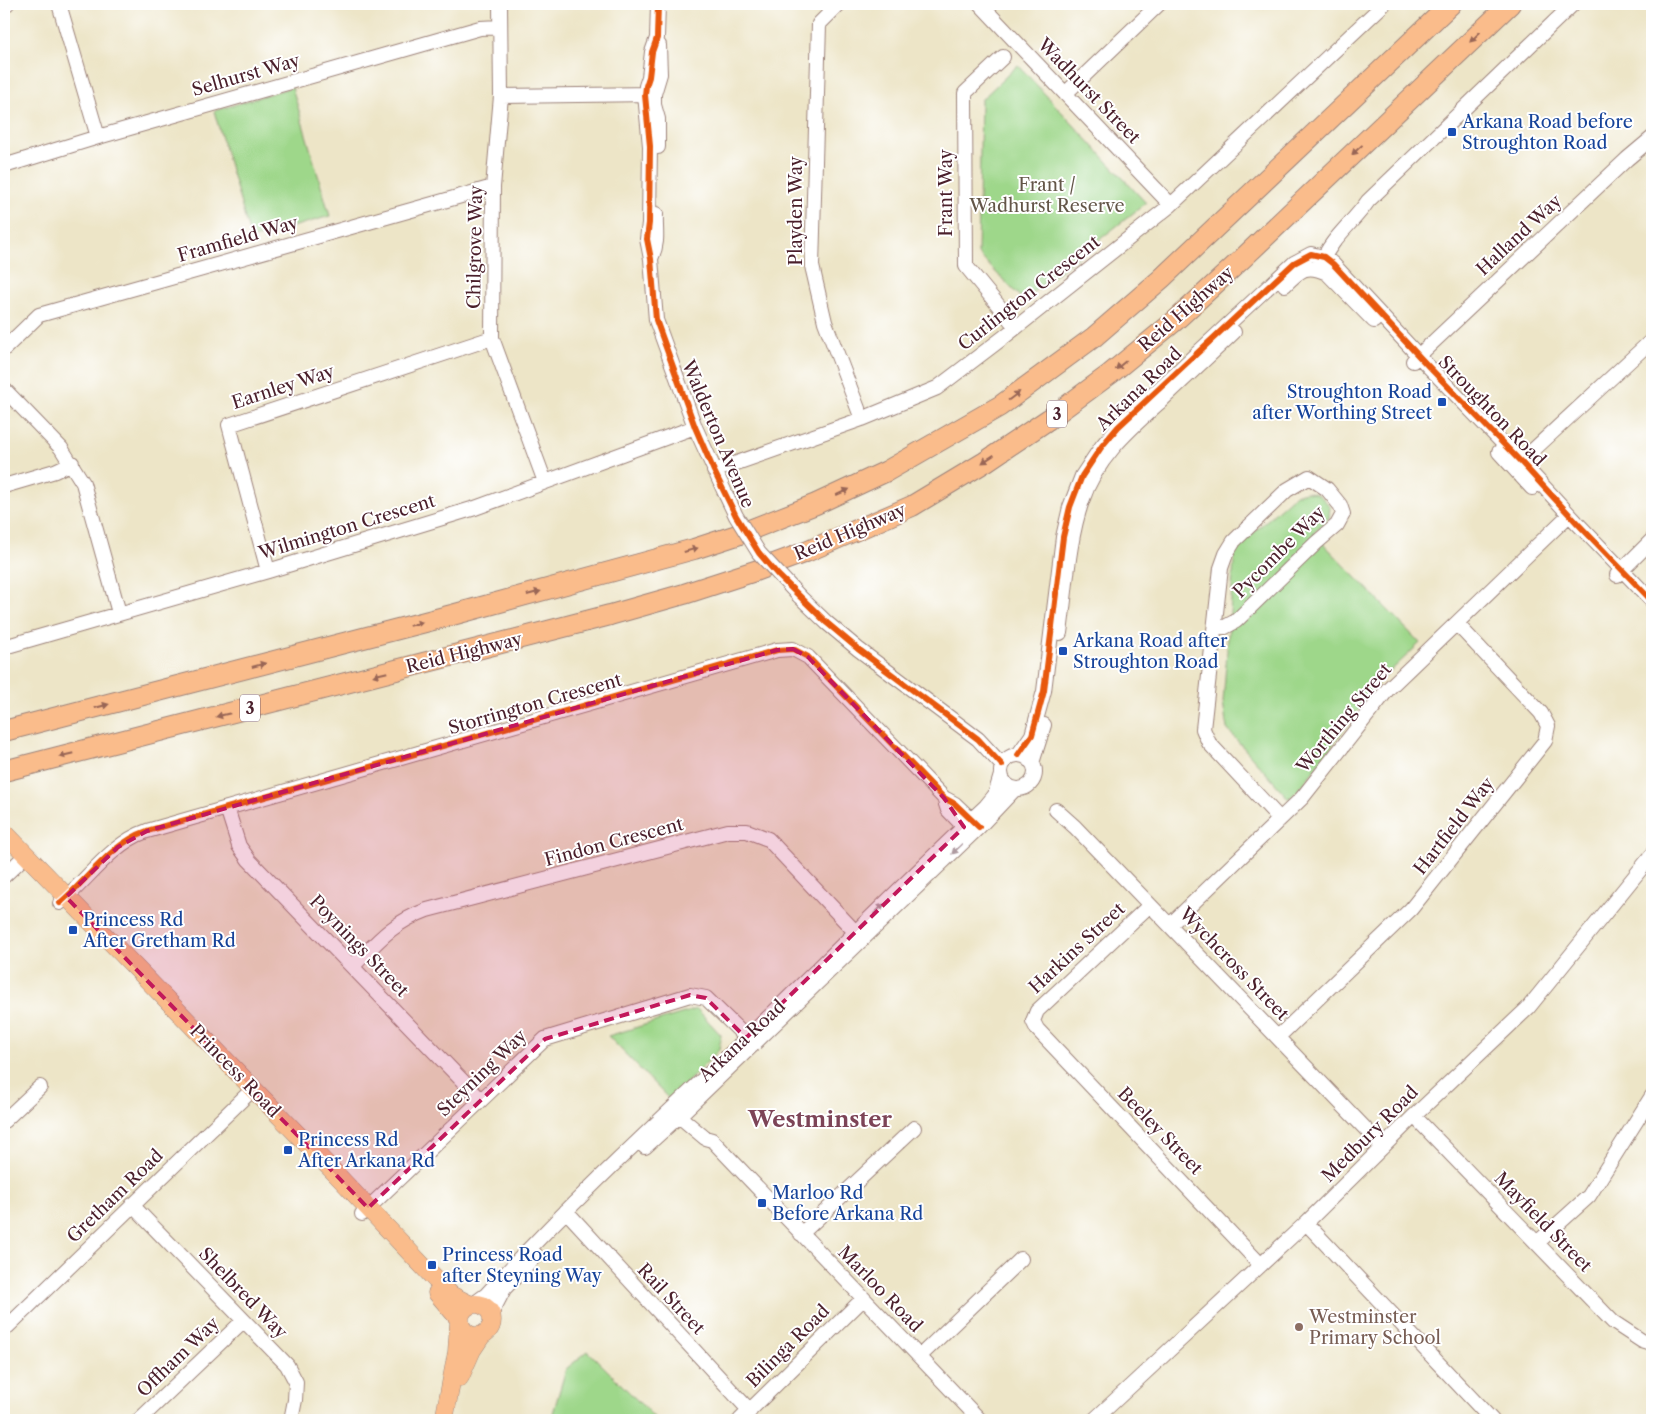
<svg xmlns="http://www.w3.org/2000/svg" width="1656" height="1424" viewBox="0 0 1656 1424" font-family="'Libre Caslon Text',serif">
  <style>
    .green { fill: #9ed78a; stroke: #747b5a }
    .lines { fill: none; stroke-linecap: round; stroke-linejoin: round }
    .minor-casing { stroke: #9c8279; stroke-width: 16 }
    .major-casing { stroke: #9c8279; stroke-width: 19 }
    .highway-casing { stroke: #9c8279; stroke-width: 22 }
    .minor { stroke: #fff; stroke-width: 14 }
    .major { stroke: #fabc8b; stroke-width: 18 }
    .highway { stroke: #fabc8b; stroke-width: 20 }
    .minor-bridge-casing { stroke: #9c8279; stroke-width: 16; stroke-linecap: butt }
    .minor-bridge { stroke: #fff; stroke-width: 14 }
    .cycleway-casing { stroke: #fff; stroke-width: 9 }
    .cycleway { stroke: #e8590c; stroke-width: 6 }
    .oneway { fill: #996656 }
    .oneway2 { fill: #ae9aa0 }
    .marked { fill: #c2185b; fill-opacity: 0.2; stroke: #c2185b; stroke-width: 4; stroke-dasharray: 10 6; stroke-linejoin: round }
    .transit-dot { fill: #1a4fb4; stroke: #fff; stroke-width: 2 }
    .education-dot { fill: #8d6e63; stroke: #fff; stroke-width: 2 }
    .labels { text-anchor: middle; dominant-baseline: central; stroke-width: 4; stroke-linejoin: round; paint-order: stroke }
    .shield { fill: #fff; stroke: #80626b; stroke-width: 1 }
    .shield-label { font-size: 16px; font-weight: bold; fill: #4a1f2b }
    .street-label { font-size: 18px; fill: #4a1f2b; stroke: #fff }
    .transit-label { font-size: 18px; fill: #164399; stroke: #fff; text-anchor: start }
    .park-label { font-size: 18px; fill: #635648; stroke: #fff }
    .education-label { font-size: 18px; fill: #785e54; stroke: #fff; text-anchor: start }
    .district-label { font-size: 22px; font-weight: bold; fill: #7d4457; stroke: #fff }
  </style>
  <rect width="100%" height="100%" fill="#fff"/>
  <filter id="ink" filterUnits="userSpaceOnUse"><feTurbulence type="fractalNoise" baseFrequency=".02" numOctaves="2"/><feDisplacementMap in="SourceGraphic" scale="10" xChannelSelector="R" yChannelSelector="G"/><feConvolveMatrix kernelMatrix="1 2 1 2 8 2 1 2 1" color-interpolation-filters="sRGB"/></filter>
  <filter id="wash" filterUnits="userSpaceOnUse"><feTurbulence type="fractalNoise" baseFrequency=".0096" numOctaves="4" result="noise"/><feDisplacementMap in="SourceGraphic" scale="20" xChannelSelector="R" yChannelSelector="G"/><feGaussianBlur stdDeviation="1.12" result="paint"/><feColorMatrix in="noise" values="0 0 0 0 0 0 0 0 0 0 0 0 0 0 0 0 0 1.4 0 .05"/><feComposite in="paint" operator="in"/></filter>
  <g filter="url(#wash)">
    <rect width="100%" height="100%" fill="#ede5c7"/>
    <path class="green" d="M1018 65 1146 203 1023 300 978 254 981 100Z
      M292 87 330 216 251 239 214 111Z
      M1306 492C1318 493 1323 497 1330 507L1329 518 1313 533 1420 643 1380 681 1303 785 1289 799 1227 729 1223 702 1235 549 1295 495Z
      M697 1009 721 1035 719 1050 670 1100 608 1036Z
      M588 1351 657 1420H551L566 1369Z"/>
  </g>
  <g filter="url(#ink)">
    <g class="lines">
      <defs>
        <path id="minor" d="M59 4 98 137
          M500 4 501 96 493 187 492 338 545 482
          M658 4 657 38 652 52 649 77 646 86 645 95 650 146 649 223 647 239 651 259 656 320 695 427 726 495
          M839 4 819 24 812 266 825 322 862 419
          M980 4 1171 205
          M4 5 7 4
          M1003 57 965 93 966 266 1016 327
          M1066 93 1159 4
          M501 96 653 94
          M658 147V119L654 105V94L660 74 659 45
          M4 166 98 137 480 28 499 27
          M652 256C659 241 655 229 656 214
          M1321 264C1331 238 1353 223 1368 201L1573 4
          M1285 285C1300 270 1306 263 1327 273L1374 321
          M4 349 39 315 493 187
          M1413 361 1627 159 1652 138
          M4 389 61 448 83 483 119 613
          M1499 452 1532 488
          M1515 467 1652 340
          M714 471 862 419 937 388 1004 337 1171 205 1384 4
          M4 486 55 471 72 463
          M268 571 229 425 492 338
          M1617 575 1652 540
          M799 596 827 623 858 649 978 739 1002 765
          M1215 626 1225 627 1236 621 1316 543 1337 525 1343 514 1340 505 1327 489 1309 477 1287 490 1234 541 1226 554 1221 568 1203 729 1209 743 1280 819
          M1060 633C1066 590 1068 541 1082 501 1096 458 1130 429 1162 400 1186 377 1210 355 1234 332
          M4 647 268 571 475 508 695 427
          M1018 755 1032 735 1044 691 1063 537 1070 507 1082 476 1102 446 1118 427 1294 263 1311 254 1324 257 1333 264 1429 367 1521 462 1578 524 1652 601
          M1001 772a17 17 0 1 1 34 0a17 17 0 1 1-34 0Z
          M1032 763 1044 725
          M944 798 948 810 970 833
          M227 808 239 846 249 860 481 1100
          M1056 810 1075 827 1383 1147
          M4 876 26 855
          M60 903C88 879 112 843 147 831L777 650 793 649 808 657 944 798 955 804 979 827
          M1150 905 1037 1011 1033 1021 1037 1029 1261 1265
          M1170 925 1302 798 1388 689 1569 515
          M353 966C378 941 392 923 427 910L728 831H747L768 839 860 937
          M1278 1037 1411 909 1545 741 1548 726 1541 713 1457 624
          M673 1111 705 1138 712 1140 980 1420
          M1414 1116 1613 1322 1642 1341 1652 1344
          M4 1121 40 1087
          M645 1147 679 1116 979 827 1015 789
          M132 1205 287 1365 296 1382 295 1400 291 1420
          M566 1211 750 1411
          M362 1214 545 1039 690 995 706 998 753 1044
          M1306 1223 1492 1420
          M801 1234 914 1128
          M1537 1243 1589 1196 1652 1096
          M475 1303 486 1295C568 1205 658 1122 747 1038 827 961 905 882 986 806L995 795 1001 775
          M491 1314 504 1289 536 1255
          M4 1330 253 1089
          M920 1356 1021 1259
          M139 1420 243 1321
          M740 1420 863 1299
          M1094 1420 1306 1223 1414 1116 1528 1008 1652 855"/>
        <path id="major" d="M4 832 337 1175 436 1280 451 1295 469 1304
          M437 1293 459 1319
          M460 1320a16 16 0 1 1 32 0a16 16 0 1 1-32 0Z
          M460 1377 472 1350 482 1335
          M444 1420 457 1352 459 1323"/>
        <path id="highway" d="M4 731 452 615 694 549 737 535 816 504 887 471 1000 406 1094 337 1161 279 1451 4
          M4 771 610 615 684 594 755 571 806 552 912 506 985 462 1049 419 1110 374 1176 320 1242 259 1510 4"/>
      </defs>
      <use href="#minor" class="minor-casing"/>
      <use href="#major" class="major-casing"/>
      <use href="#highway" class="highway-casing"/>
      <use href="#minor" class="minor"/>
      <use href="#major" class="major"/>
      <use href="#highway" class="highway"/>
      <defs>
        <path id="minor-bridge" d="M726 495 736 516 759 553 799 596"/>
      </defs>
      <use href="#minor-bridge" class="minor-bridge-casing"/>
      <use href="#minor-bridge" class="minor-bridge"/>
      <defs>
        <path id="cycleway" d="M658 4 657 38 652 52 649 77 646 86 645 95 650 146 649 223 647 239 651 259 656 320 695 427 714 471 736 516 759 553 778 575 827 623 858 649 978 739 1002 765
          M1018 755 1032 735 1044 691 1063 537 1070 507 1082 476 1102 446 1118 427 1294 263 1311 254 1324 257 1333 264 1429 367 1521 462 1578 524 1652 601
          M60 903C88 879 112 843 147 831L777 650 793 649 808 657 944 798 955 804 979 827"/>
      </defs>
      <use href="#cycleway" class="cycleway-casing"/>
      <use href="#cycleway" class="cycleway"/>
    </g>
    <defs><path id="oneway-solid" d="M-6-.8H1V-3.2L6.5 0L1 3.2V.8H-6Z" transform="scale(1.25)"/></defs>
    <g class="oneway">
      <use href="#oneway-solid" transform="translate(1475 37) rotate(136)"/>
      <use href="#oneway-solid" transform="translate(1357 150) rotate(137)"/>
      <use href="#oneway-solid" transform="translate(1121 365) rotate(140)"/>
      <use href="#oneway-solid" transform="translate(1014 396) rotate(-37)"/>
      <use href="#oneway-solid" transform="translate(988 459) rotate(147)"/>
      <use href="#oneway-solid" transform="translate(843 492) rotate(-24)"/>
      <use href="#oneway-solid" transform="translate(691 550) rotate(-16)"/>
      <use href="#oneway-solid" transform="translate(534 593) rotate(-15)"/>
      <use href="#oneway-solid" transform="translate(416 624) rotate(-15)"/>
      <use href="#oneway-solid" transform="translate(259 665) rotate(-15)"/>
      <use href="#oneway-solid" transform="translate(380 674) rotate(166)"/>
      <use href="#oneway-solid" transform="translate(102 706) rotate(-15)"/>
      <use href="#oneway-solid" transform="translate(223 715) rotate(166)"/>
      <use href="#oneway-solid" transform="translate(66 755) rotate(166)"/>
    </g>
    <g class="oneway2">
      <use href="#oneway-solid" transform="translate(957 849) rotate(136)"/>
      <use href="#oneway-solid" transform="translate(879 909) rotate(-44)"/>
    </g>
  </g>
  <path class="marked" d="M793 649 808 657 825 675 944 798 964 827 746 1038 706 998 690 995 545 1039 368 1208 66 897 118 847 147 831 777 650Z"/>
  <g class="transit-dot">
    <rect x="1447" y="127" width="10" height="10" rx="2.5"/>
    <rect x="1437" y="397" width="10" height="10" rx="2.5"/>
    <rect x="1058" y="646" width="10" height="10" rx="2.5"/>
    <rect x="68" y="925" width="10" height="10" rx="2.5"/>
    <rect x="283" y="1145" width="10" height="10" rx="2.5"/>
    <rect x="757" y="1198" width="10" height="10" rx="2.5"/>
    <rect x="427" y="1260" width="10" height="10" rx="2.5"/>
  </g>
  <circle class="education-dot" cx="1299" cy="1327" r="5"/>
  <g class="labels">
    <g class="shield">
      <rect x="1047" y="400.5" width="20" height="27" rx="4"/>
      <rect x="240" y="694.5" width="20" height="27" rx="4"/>
    </g>
    <g class="shield-label">
      <text x="1057" y="414">3</text>
      <text x="250" y="708">3</text>
    </g>
    <g class="street-label">
      <text transform="translate(246 75) rotate(-16)">Selhurst Way</text>
      <text transform="translate(1089 91) rotate(46)">Wadhurst Street</text>
      <text transform="translate(946 193) rotate(-90)">Frant Way</text>
      <text transform="translate(796 211) rotate(-90)">Playden Way</text>
      <text transform="translate(1519 235) rotate(-43)">Halland Way</text>
      <text transform="translate(238 239) rotate(-16)">Framfield Way</text>
      <text transform="translate(475 247) rotate(-89)">Chilgrove Way</text>
      <text transform="translate(1029 293) rotate(-38)">Curlington Crescent</text>
      <text transform="translate(1186 309) rotate(-41)">Reid Highway</text>
      <text transform="translate(283 387) rotate(-18)">Earnley Way</text>
      <text transform="translate(1139 389) rotate(-44)">Arkana Road</text>
      <text transform="translate(1492 411) rotate(46)">Stroughton Road</text>
      <text transform="translate(718 434) rotate(67)">Walderton Avenue</text>
      <text transform="translate(347 527) rotate(-17)">Wilmington Crescent</text>
      <text transform="translate(850 532) rotate(-23)">Reid Highway</text>
      <text transform="translate(1279 552) rotate(-45)">Pycombe Way</text>
      <text transform="translate(464 653) rotate(-14)">Reid Highway</text>
      <text transform="translate(535 704) rotate(-16)">Storrington Crescent</text>
      <text transform="translate(1344 718) rotate(-50)">Worthing Street</text>
      <text transform="translate(1454 826) rotate(-52)">Hartfield Way</text>
      <text transform="translate(614 842) rotate(-15)">Findon Crescent</text>
      <text transform="translate(359 946) rotate(46)">Poynings Street</text>
      <text transform="translate(1077 948) rotate(-43)">Harkins Street</text>
      <text transform="translate(1234 964) rotate(46)">Wychcross Street</text>
      <text transform="translate(742 1041) rotate(-43)">Arkana Road</text>
      <text transform="translate(235 1071) rotate(46)">Princess Road</text>
      <text transform="translate(482 1073) rotate(-44)">Steyning Way</text>
      <text transform="translate(1160 1131) rotate(46)">Beeley Street</text>
      <text transform="translate(1370 1134) rotate(-45)">Medbury Road</text>
      <text transform="translate(115 1196) rotate(-44)">Gretham Road</text>
      <text transform="translate(1543 1222) rotate(46)">Mayfield Street</text>
      <text transform="translate(880 1289) rotate(46)">Marloo Road</text>
      <text transform="translate(243 1293) rotate(46)">Shelbred Way</text>
      <text transform="translate(671 1299) rotate(47)">Rail Street</text>
      <text transform="translate(788 1346) rotate(-45)">Bilinga Road</text>
      <text transform="translate(178 1357) rotate(-44)">Offham Way</text>
    </g>
    <g class="transit-label">
      <text x="1462" y="122">Arkana Road before<tspan x="1462" dy="21">Stroughton Road</tspan></text>
      <text x="1432" y="392" text-anchor="end">Stroughton Road<tspan x="1432" dy="21">after Worthing Street</tspan></text>
      <text x="1073" y="641">Arkana Road after<tspan x="1073" dy="21">Stroughton Road</tspan></text>
      <text x="83" y="920">Princess Rd<tspan x="83" dy="21">After Gretham Rd</tspan></text>
      <text x="298" y="1140">Princess Rd<tspan x="298" dy="21">After Arkana Rd</tspan></text>
      <text x="772" y="1193">Marloo Rd<tspan x="772" dy="21">Before Arkana Rd</tspan></text>
      <text x="442" y="1255">Princess Road<tspan x="442" dy="21">after Steyning Way</tspan></text>
    </g>
    <g class="park-label">
      <text x="1047" y="185">Frant /<tspan x="1047" dy="21">Wadhurst Reserve</tspan></text>
    </g>
    <g class="education-label">
      <text x="1309" y="1317">Westminster<tspan x="1309" dy="21">Primary School</tspan></text>
    </g>
    <g class="district-label">
      <text x="820" y="1119">Westminster</text>
    </g>
  </g>
  <rect width="1656" height="1424" fill="none" stroke="#fff" stroke-width="20"/>
</svg>
